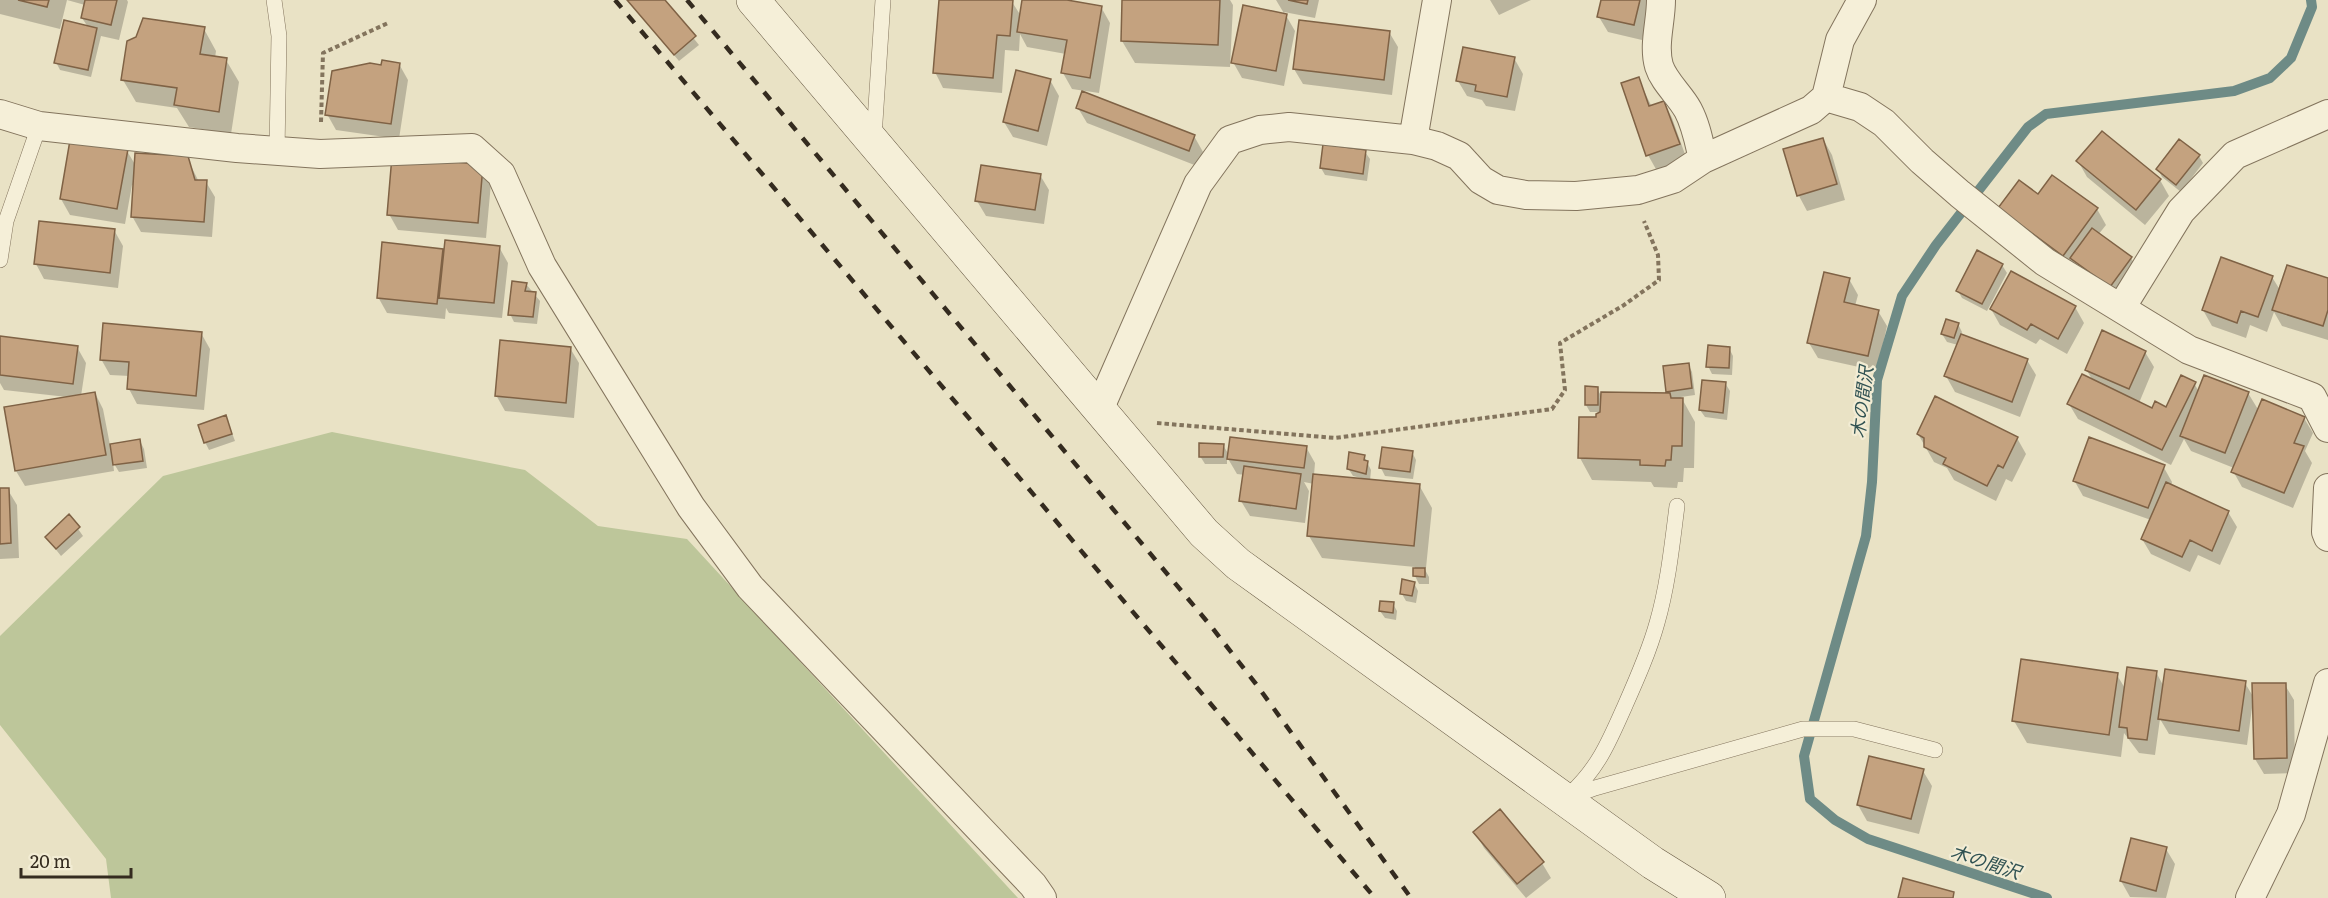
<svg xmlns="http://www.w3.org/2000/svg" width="2328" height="898" viewBox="0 0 2328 898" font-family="Literata,'Noto Sans JP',serif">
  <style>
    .green { fill: #bdc69a }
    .shadow { fill: #0003 }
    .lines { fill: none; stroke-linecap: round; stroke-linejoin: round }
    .stream { stroke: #6e8b86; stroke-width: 10 }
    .building { fill: #c4a27f; stroke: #7f6245; stroke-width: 1.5 }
    .lane-casing { stroke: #83745d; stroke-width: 16 }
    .street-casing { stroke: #83745d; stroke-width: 30 }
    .secondary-casing { stroke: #645640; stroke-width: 34 }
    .path { stroke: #83745d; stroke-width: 4; stroke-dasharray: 4.5 3; stroke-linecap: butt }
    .lane { stroke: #f5efd8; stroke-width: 15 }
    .street { stroke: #f5efd8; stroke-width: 28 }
    .secondary { stroke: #f5efd8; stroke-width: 33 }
    .rail { stroke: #342b1f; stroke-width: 4.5; stroke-dasharray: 10 10; stroke-linecap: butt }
    .labels { text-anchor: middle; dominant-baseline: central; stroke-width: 4.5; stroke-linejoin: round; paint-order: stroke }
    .water-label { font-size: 18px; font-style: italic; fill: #305252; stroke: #f2ecd4 }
  </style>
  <rect width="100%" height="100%" fill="#e9e2c5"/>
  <path class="green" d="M332 432 525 470 598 526 687 539 1018 898H111L106 859 0 725V636L163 476Z"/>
  <path class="shadow" d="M0 0H127L128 2 119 40 101 36 91 77 60 70 56 62 88 27 82 18 85 5 67 0 60 29 0 14Z
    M627 0H663L699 45 679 61Z
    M941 0 1012 2 1021 16 1023 0H1058L1101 7 1110 23 1099 93 1072 89 1063 73 1066 54 1027 47 1020 34 1019 51 1005 50 1002 93 943 88 935 72Z
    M1124 0H1230L1233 5 1230 67 1135 63 1122 41Z
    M1276 0H1319L1315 18 1284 12 1295 31 1284 86 1242 78 1233 62 1285 15Z
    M1490 0H1531L1499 15Z
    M1603 0H1652L1642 40 1608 32 1599 17Z
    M204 29 216 51 215 58 226 60 239 82 231 134 189 127 177 108 136 102 123 80Z
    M1389 32 1398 47 1392 95 1303 84 1294 69Z
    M1514 58 1523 74 1515 111 1486 106 1482 100 1467 96 1458 81Z
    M399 64 408 80 399 139 336 130 327 114 383 66Z
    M1638 79 1652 107 1664 102 1672 118 1687 160 1657 171 1648 155Z
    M1050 80 1059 96 1047 146 1013 137 1004 122Z
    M1078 108 1194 136 1203 152 1197 166 1087 123Z
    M1823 139 1832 155 1845 200 1807 211 1799 196 1785 150Z
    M127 151 136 166 187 158 199 182H206L215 197 212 237 141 232 132 216 134 186 132 185 125 224 70 215 61 199Z
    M1365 152 1370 159 1367 181 1325 175 1321 168Z
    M2199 156 2203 163 2181 192 2162 177 2158 169Z
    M2078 161 2160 180 2169 196 2145 225 2087 177Z
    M476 165 491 183 486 238 398 230 389 214Z
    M1040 175 1049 190 1044 224 986 216 977 201Z
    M2053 177 2097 209 2106 225 2098 235 2131 258 2140 274 2120 302 2009 224 2038 196Z
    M114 230 123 246 118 288 44 279 36 264Z
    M499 247 508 263 502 318 449 313 446 308 445 319 387 313 378 297 442 250 445 256Z
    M2002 265 2007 273 1987 311 1962 298 1958 291Z
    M2272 277 2280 290 2328 279V340L2282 326 2274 312 2267 332 2250 325 2246 338 2212 326 2203 310Z
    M1849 279 1858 295 1855 306 1878 311 1887 326 1877 371 1818 358 1809 343Z
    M526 284 540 301 537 324 514 322 510 314Z
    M2075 307 2084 323 2067 354 2040 339 2036 344 2000 325 1991 309Z
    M1958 324 1962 332 1961 335 2027 360 2036 375 2020 417 1955 392 1946 376 1958 345 1947 342 1942 334Z
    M201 333 210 349 204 410 137 404 129 389 130 376 110 375 101 359Z
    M0 338 77 347 86 363 81 396 95 393 103 409 110 445 140 441 144 449 147 468 119 472 113 462 114 471 25 486 16 471 67 397 4 390 0 383Z
    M570 348 579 363 574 418 505 411 496 395Z
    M1729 348 1733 356 1732 375 1712 374 1708 366Z
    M2145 352 2154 367 2139 403 2153 410 2166 409 2194 383 2199 392 2248 393 2259 411 2304 418 2313 433 2305 451 2312 463 2293 508 2242 487 2233 471 2234 468 2191 451 2184 439 2171 465 2078 419 2069 404 2093 381 2086 369Z
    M1688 364 1692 372 1695 395 1681 397 1695 422 1694 468H1684L1683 482H1678L1677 488 1654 487 1651 482 1592 480 1580 458V419H1598L1604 412H1590L1586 405 1597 389 1602 397 1669 395 1667 391Z
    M1725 383 1730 391 1727 420 1705 417 1700 410Z
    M226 417 235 441 209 450 205 442Z
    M1918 434 2017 438 2026 454 2012 482 2006 479 1996 501 1954 480 1947 468 1934 462Z
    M1223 445 1229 455 1306 447 1315 463 1314 475 1361 480V478L1353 476 1348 468 1364 456 1371 470 1370 481 1419 485 1432 508 1426 568H1424L1429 577V584H1419L1415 576V567L1322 558 1309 536 1314 484 1304 482 1309 491 1305 523 1250 516 1241 501 1245 475 1237 474 1227 457V464H1205L1200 456Z
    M1412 452 1416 460 1413 479 1385 476 1381 468Z
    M2163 466 2172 482 2171 486 2228 512 2237 527 2220 565 2198 555 2190 572 2151 554 2142 539 2151 520 2083 496 2074 480Z
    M0 490H8L17 505 19 558 0 559Z
    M69 516 83 536 61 556 46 537Z
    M1414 583 1418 591 1416 603 1406 601 1402 594Z
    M1393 604 1397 611 1396 620 1385 618 1380 611Z
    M2156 672 2164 687 2245 683 2254 698 2285 685 2294 700 2295 773 2264 774 2255 759 2254 708H2252L2247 745 2169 734 2160 719 2155 755 2139 753 2124 733 2121 757 2027 743 2014 721 2117 675 2126 690Z
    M1923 771 1932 786 1919 834 1867 821 1858 805Z
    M1475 832 1542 863 1551 878 1526 898 1484 848Z
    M2166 849 2175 864 2166 898 2130 897 2121 881Z"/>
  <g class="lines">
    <path class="stream" d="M2047 898 1868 839 1835 820 1810 799 1804 756 1866 536 1872 482 1877 380 1902 296 1936 245 2028 127 2046 114 2234 91 2270 78 2291 58 2312 7 2311 0"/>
  </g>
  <path class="building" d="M18 0H49L47 7Z
    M85 0H117L111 25 81 18Z
    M627 0H665L696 36 674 55Z
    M939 0H1013L1010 36 997 35 993 78 933 73Z
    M1022 0H1067L1102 6 1090 78 1061 73 1067 40 1017 32Z
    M1122 0H1220L1218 45 1121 41Z
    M1288 0H1308L1307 4Z
    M1601 0H1640L1634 25 1597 17Z
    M1243 5 1287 14 1276 71 1231 63Z
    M143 18 205 27 200 54 227 58 219 112 174 105 177 88 121 80 127 41 136 37Z
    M64 20 97 28 88 70 54 63Z
    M1299 20 1390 31 1384 80 1293 69Z
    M1463 47 1515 57 1507 97 1475 91 1476 85 1456 81Z
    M382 60 400 63 391 124 325 115 332 71 370 63 381 65Z
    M1016 70 1051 79 1038 131 1003 122Z
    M1639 77 1649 106 1664 101 1680 144 1646 156 1621 83Z
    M1082 91 1195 135 1189 151 1076 108Z
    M2102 131 2161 179 2136 210 2076 161Z
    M1823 138 1837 184 1797 196 1783 149Z
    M2179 139 2200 155 2176 185 2156 169Z
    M70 140 128 149 117 209 60 199Z
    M1323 144 1366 150 1363 174 1320 168Z
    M135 153 188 156 195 180H207L204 222 131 217Z
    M392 156 477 164 483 166 478 223 387 215Z
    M981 165 1041 174 1035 210 975 201Z
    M2052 175 2098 208 2063 256 1998 208 2019 180 2038 194Z
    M39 221 115 229 110 273 34 264Z
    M2092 228 2132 257 2110 287 2070 258Z
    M445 240 500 246 494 303 439 298Z
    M382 242 443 249 437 304 377 298Z
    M1977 250 2003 264 1982 304 1956 291Z
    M2221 257 2273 276 2258 317 2241 311 2237 323 2202 310Z
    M2287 265 2328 278V310L2323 326 2272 310Z
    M2011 271 2076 306 2058 339 2031 324 2027 330 1990 309Z
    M1824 272 1850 278 1844 302 1879 310 1868 356 1807 343Z
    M512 281 527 283 525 291 536 292 533 317 508 315Z
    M1946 319 1959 323 1954 338 1941 334Z
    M103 323 202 332 196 396 127 389 129 362 100 360Z
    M2102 330 2146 351 2129 389 2085 370Z
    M1961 334 2028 359 2012 402 1944 376Z
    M0 336 78 346 73 384 0 375Z
    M500 340 571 347 566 403 495 396Z
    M1708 345 1730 347 1729 368 1706 367Z
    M1689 363 1692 388 1666 392 1663 366Z
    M2082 374 2152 408 2155 401 2166 407 2181 375 2196 382 2162 450 2067 404Z
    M2204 375 2249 392 2225 453 2180 436Z
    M1702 380 1726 382 1723 413 1699 410Z
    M1585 386 1598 387V405H1585Z
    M95 392 106 455 15 471 4 407Z
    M1601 392 1670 393 1671 398H1683L1682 446H1672L1671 460H1666L1665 466 1640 465V460L1578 458 1579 417H1596V414L1600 412Z
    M1935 396 2018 437 2003 468 1998 465 1987 486 1943 464 1946 458 1924 447V438L1917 434Z
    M2262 399 2305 417 2294 443 2304 446 2284 493 2231 472Z
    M226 415 232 434 204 443 198 425Z
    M1230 437 1307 446 1304 468 1227 459Z
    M2089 437 2165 465 2148 508 2073 481Z
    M140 439 143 461 113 465 110 444Z
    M1199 443 1224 444 1223 457H1199Z
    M1382 447 1413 451 1410 472 1379 468Z
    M1349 452 1365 455 1364 460 1368 461 1366 474 1347 469Z
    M1244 466 1301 474 1296 509 1239 501Z
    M1313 474 1420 484 1414 546 1307 536Z
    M2166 482 2229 511 2212 551 2190 540 2182 557 2141 539Z
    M0 488H9L11 543 0 544Z
    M69 514 80 527 56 549 45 537Z
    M1413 568H1425V577L1413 576Z
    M1402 579 1415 582 1412 596 1400 594Z
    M1380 601 1394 602 1393 613 1379 611Z
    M2021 659 2118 673 2109 735 2012 721Z
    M2127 667 2157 671 2147 740 2128 738 2127 728 2119 727Z
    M2165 669 2246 681 2239 731 2158 719Z
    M2252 683H2286L2287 758 2254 759Z
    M1869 756 1924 769 1911 819 1857 805Z
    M1500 809 1544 862 1517 884 1473 832Z
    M2131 838 2167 847 2156 891 2120 881Z
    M1903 878 1954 892 1953 898H1898Z"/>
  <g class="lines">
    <defs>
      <path id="lane" d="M274 0 279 36 277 151
        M874 137 883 0
        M0 260 6 221 39 126
        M1571 793C1598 768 1609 742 1624 708 1636 681 1649 652 1657 623 1668 585 1672 545 1677 506
        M1565 799 1595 788 1803 729H1854L1935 750"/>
      <path id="street" d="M1661 0C1661 22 1653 45 1659 66 1664 82 1680 95 1688 110 1696 125 1699 142 1703 159
        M1826 97 1840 40 1862 0
        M0 114 39 126 237 148 320 154 472 148 501 174 542 266 691 507 750 587 1033 885 1042 898
        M1413 140 1437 0
        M2121 308 2181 211 2235 155 2328 114
        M1099 410 1198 184 1230 140 1260 130 1289 127 1413 140 1437 146 1459 156 1481 180 1498 190 1526 195 1576 196 1638 190 1673 179 1703 159 1811 110 1826 97 1860 107 1884 123 1922 161 1960 194 2045 262 2189 350 2312 397 2328 428
        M2328 488 2326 532 2328 537
        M2250 898 2291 814 2328 683"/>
      <path id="secondary" d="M753 0 1204 533 1238 564 1653 863 1709 898"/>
    </defs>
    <use href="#lane" class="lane-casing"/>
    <use href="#street" class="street-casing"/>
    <use href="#secondary" class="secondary-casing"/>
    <path class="path" d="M321 122 323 53 388 23
      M1157 423 1335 438 1552 409 1565 390 1560 343 1624 305 1659 280 1658 255 1644 221"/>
    <use href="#lane" class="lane"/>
    <use href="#street" class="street"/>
    <use href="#secondary" class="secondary"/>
    <path class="rail" d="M615 0 1375 898
      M687 0 1210 625 1256 684 1411 898"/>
  </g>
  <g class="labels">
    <g class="water-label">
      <text transform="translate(1861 402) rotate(-83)">木の間沢</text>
      <text transform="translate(1986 861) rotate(18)">木の間沢</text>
    </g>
  </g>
  <path d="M21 868v9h110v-9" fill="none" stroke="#342b1f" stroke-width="3"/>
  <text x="30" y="868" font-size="18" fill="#342b1f" stroke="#f2ecd4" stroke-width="4.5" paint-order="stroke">20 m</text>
</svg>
